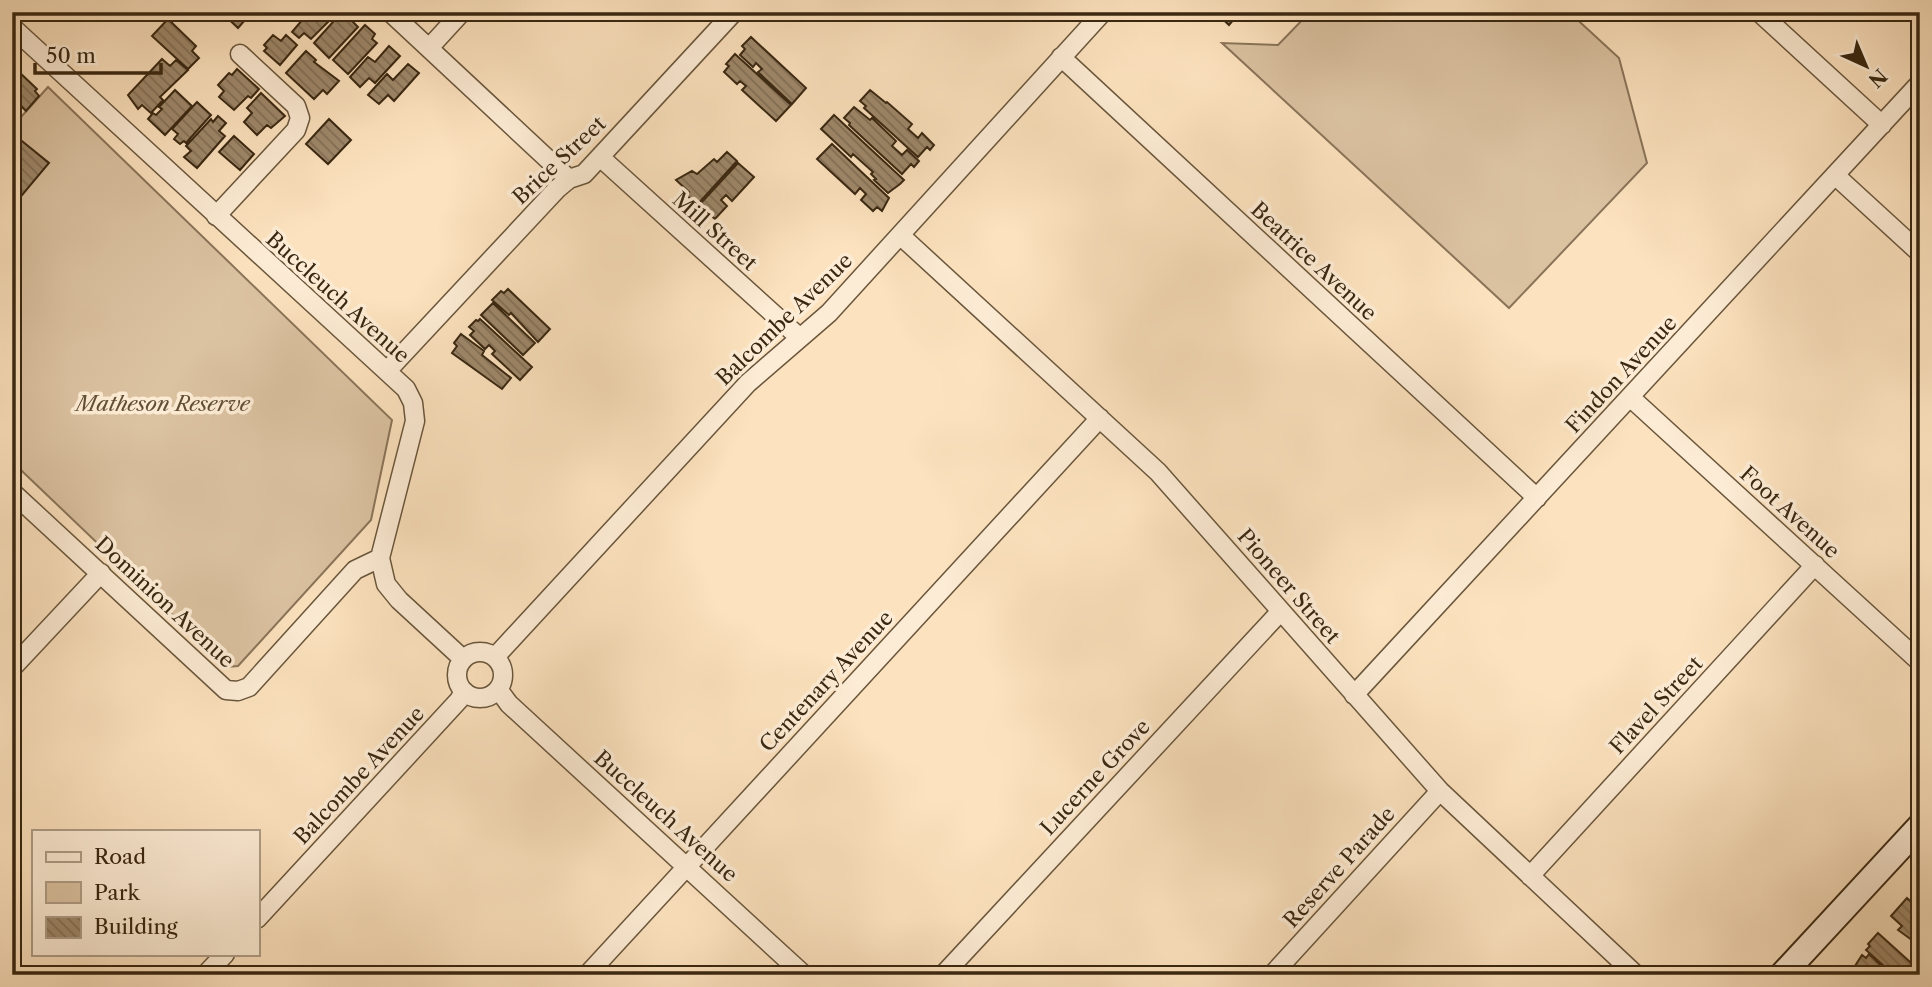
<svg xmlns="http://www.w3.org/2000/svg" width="1932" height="987" viewBox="0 0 1932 987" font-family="'Libre Caslon Text',serif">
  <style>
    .green { fill: #dbc2a1; stroke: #8a7459; stroke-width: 2 }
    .building { fill: url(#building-back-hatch); stroke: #392711; stroke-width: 2 }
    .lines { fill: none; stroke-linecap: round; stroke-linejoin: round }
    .minor-casing { stroke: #6a563c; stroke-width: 21 }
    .secondary-casing { stroke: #392711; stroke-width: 28 }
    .minor { stroke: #fdecd5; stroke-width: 18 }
    .secondary { stroke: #fdecd5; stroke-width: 24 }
    .labels { text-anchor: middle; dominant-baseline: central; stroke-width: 7; stroke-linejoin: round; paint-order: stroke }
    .street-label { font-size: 21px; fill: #392711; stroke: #fdecd5 }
    .park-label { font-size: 21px; font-style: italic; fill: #624e35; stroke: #fdecd5 }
  </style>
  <defs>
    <pattern id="building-back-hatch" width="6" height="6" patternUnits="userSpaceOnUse" patternTransform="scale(1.75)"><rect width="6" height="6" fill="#9e886b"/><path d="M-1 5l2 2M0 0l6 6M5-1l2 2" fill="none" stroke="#826f57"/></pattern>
  </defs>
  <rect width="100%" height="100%" fill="#fce2be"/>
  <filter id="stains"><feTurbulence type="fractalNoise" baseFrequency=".00286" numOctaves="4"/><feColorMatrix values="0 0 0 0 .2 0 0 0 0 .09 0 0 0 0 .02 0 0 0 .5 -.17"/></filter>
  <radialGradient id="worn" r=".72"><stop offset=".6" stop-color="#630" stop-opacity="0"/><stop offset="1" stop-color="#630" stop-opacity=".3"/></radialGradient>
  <path class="green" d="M1310 12H1569L1619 58 1647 163 1509 308 1222 43 1278 45Z
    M48 87 392 420 371 520 238 666 227 667 23 472 12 457V127Z"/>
  <path class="building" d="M221 12H237L245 20 238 28Z
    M309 12H338L311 39 304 33 299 38 292 32Z
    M342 12H350L356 18 353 22 358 27 329 58 314 43Z
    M1215 12H1240L1229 25Z
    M168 19 196 46 192 51 199 58 188 69 152 36Z
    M365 25 375 34 372 39 377 43 348 74 333 60Z
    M273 35 281 41 286 35 297 45 280 65 264 51 267 48 264 45Z
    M751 37 806 88 792 104 758 72 762 69 756 63 753 67 740 55 745 49 742 46Z
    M389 46 400 56 375 83 369 78 360 87 350 77 368 57 375 62Z
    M306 51 316 60 314 62 339 81 327 94 323 90 314 99 286 73Z
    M735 54 791 105 776 121 742 90 746 86 740 81 737 84 724 72 729 66 726 64Z
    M162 59 170 66 176 60 188 70 160 97 163 100 151 113 142 105 138 109 128 95Z
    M408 64 419 73 394 101 388 95 379 104 368 95 387 74 393 80Z
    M237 69 259 89 251 98 248 96 234 110 219 97 224 91 218 85 229 73 232 75Z
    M12 70 17 74 19 72 37 89 35 91 39 96 26 111 21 106 18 109 12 104Z
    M175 90 192 106 165 135 148 119 153 113 156 115 162 109 159 107Z
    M870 90 886 103 887 102 912 124 908 129 918 138 922 133 934 145 930 150 927 147 918 157 864 108 866 106 860 101Z
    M261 93 285 116 271 128 267 125 257 135 244 122 252 113 247 108Z
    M197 102 211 115 186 143 184 141 180 144 174 139 178 134 172 129Z
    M854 107 870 120 872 118 896 141 892 146 902 155 907 150 919 161 914 167 911 164 902 174 849 125 850 123 844 118Z
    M834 115 904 180 900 184 888 193 874 180 876 179 871 174 873 172 853 154 851 157 821 129Z
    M218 116 226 123 219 131 225 136 197 168 184 157 191 151 186 146 211 119 213 122Z
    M329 119 351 140 328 164 306 144Z
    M12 133 49 163 12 207Z
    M234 136 254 154 240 170 219 152Z
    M832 144 889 198 882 211 877 207 873 211 861 200 866 194 860 188 855 194 817 159Z
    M727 152 737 161 697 205 686 195 689 192 676 180 692 171 697 174 714 159 717 162Z
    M738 163 754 177 732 201 726 195 721 200 727 206 715 219 705 211 707 208 701 203Z
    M508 289 550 329 538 342 511 313 509 315 492 300 501 291 504 293Z
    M493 303 535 343 523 355 481 315Z
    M480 319 532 367 520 380 492 354 495 351 489 345 485 349 470 335 474 331 469 327 476 320 478 321Z
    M461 334 484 351 482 355 511 378 502 389 452 353 457 346 454 343Z
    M1907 898 1920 910V940L1916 943 1898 930 1902 926 1891 916Z
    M1878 933 1920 971V975H1894L1866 950 1870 946 1868 944Z
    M1869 954 1891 975H1859L1853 969 1862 955 1866 958Z"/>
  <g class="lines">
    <defs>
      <path id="minor" d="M390 12 569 179
        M1759 12 1882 125
        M12 27 406 389 413 403 415 421 380 558 386 584 399 600 463 659
        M429 48 462 12
        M1061 57 1537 498
        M600 157 800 338
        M1836 176 1920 253
        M216 216 296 130 300 118 296 106 240 54
        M900 235 1158 472 1440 791 1636 975
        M387 371 557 189 569 179 584 174 734 12
        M1630 397 1920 662
        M12 492 226 690 238 691 249 687 355 570 380 558
        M457 675a23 23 0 1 1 46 0a23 23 0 1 1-46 0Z
        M495 657 748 383 829 313 1103 12
        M12 668 101 573
        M498 689 509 704 804 975
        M1354 695 1920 83
        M1530 876 1815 565
        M257 919 459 700 464 691
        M205 975 225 954
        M587 975 1100 418
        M943 975 1281 611
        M1272 975 1440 791"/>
      <path id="secondary" d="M1782 975 1920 826"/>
    </defs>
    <use href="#minor" class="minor-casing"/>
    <use href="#secondary" class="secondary-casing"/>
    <use href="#minor" class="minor"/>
    <use href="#secondary" class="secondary"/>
  </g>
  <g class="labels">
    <g class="street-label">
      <text transform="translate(559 160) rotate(-43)">Brice Street</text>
      <text transform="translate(715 231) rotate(42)">Mill Street</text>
      <text transform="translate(1314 261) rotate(43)">Beatrice Avenue</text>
      <text transform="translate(338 297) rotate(42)">Buccleuch Avenue</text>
      <text transform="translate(784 319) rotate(-44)">Balcombe Avenue</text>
      <text transform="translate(1621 374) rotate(-47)">Findon Avenue</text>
      <text transform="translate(1790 512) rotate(42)">Foot Avenue</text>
      <text transform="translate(1289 586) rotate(49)">Pioneer Street</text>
      <text transform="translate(165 602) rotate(43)">Dominion Avenue</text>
      <text transform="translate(826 681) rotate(-47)">Centenary Avenue</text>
      <text transform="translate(1656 705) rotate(-47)">Flavel Street</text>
      <text transform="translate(359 775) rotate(-47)">Balcombe Avenue</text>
      <text transform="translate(1095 777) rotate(-47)">Lucerne Grove</text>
      <text transform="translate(666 816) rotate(42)">Buccleuch Avenue</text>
      <text transform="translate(1339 867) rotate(-48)">Reserve Parade</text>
    </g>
    <g class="park-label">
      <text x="163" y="403">Matheson Reserve</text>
    </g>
  </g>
  <rect width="1932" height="987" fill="none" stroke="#fce2be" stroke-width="42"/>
  <rect x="14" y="14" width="1904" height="959" fill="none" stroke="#392711" stroke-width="3.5"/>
  <rect x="21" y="21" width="1890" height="945" fill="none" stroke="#392711" stroke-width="2"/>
  <rect x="32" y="830" width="228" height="126" fill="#fdecd5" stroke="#af9d87" stroke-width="2"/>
  <rect x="46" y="852" width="35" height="10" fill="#fdecd5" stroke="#af9d87" stroke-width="2"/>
  <text x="94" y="864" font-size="21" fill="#392711">Road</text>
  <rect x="46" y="882" width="35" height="21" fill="#dbc2a1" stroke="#af9d87" stroke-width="2"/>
  <text x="94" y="900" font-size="21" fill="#392711">Park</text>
  <rect x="46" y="917" width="35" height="21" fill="url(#building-back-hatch)" stroke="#af9d87" stroke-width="2"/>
  <text x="94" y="934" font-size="21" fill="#392711">Building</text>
  <g transform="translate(1866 66) rotate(136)" stroke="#fdecd5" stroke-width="5" paint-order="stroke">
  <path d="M0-5L12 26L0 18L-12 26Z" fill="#392711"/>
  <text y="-10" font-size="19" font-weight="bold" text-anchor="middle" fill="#392711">N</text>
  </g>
  <path d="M35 63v10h126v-10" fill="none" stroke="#392711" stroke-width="3.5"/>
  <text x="46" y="63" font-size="21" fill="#392711" stroke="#fdecd5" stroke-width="5" paint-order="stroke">50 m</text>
  <rect width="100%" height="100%" filter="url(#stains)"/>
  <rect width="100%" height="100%" fill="url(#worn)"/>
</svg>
